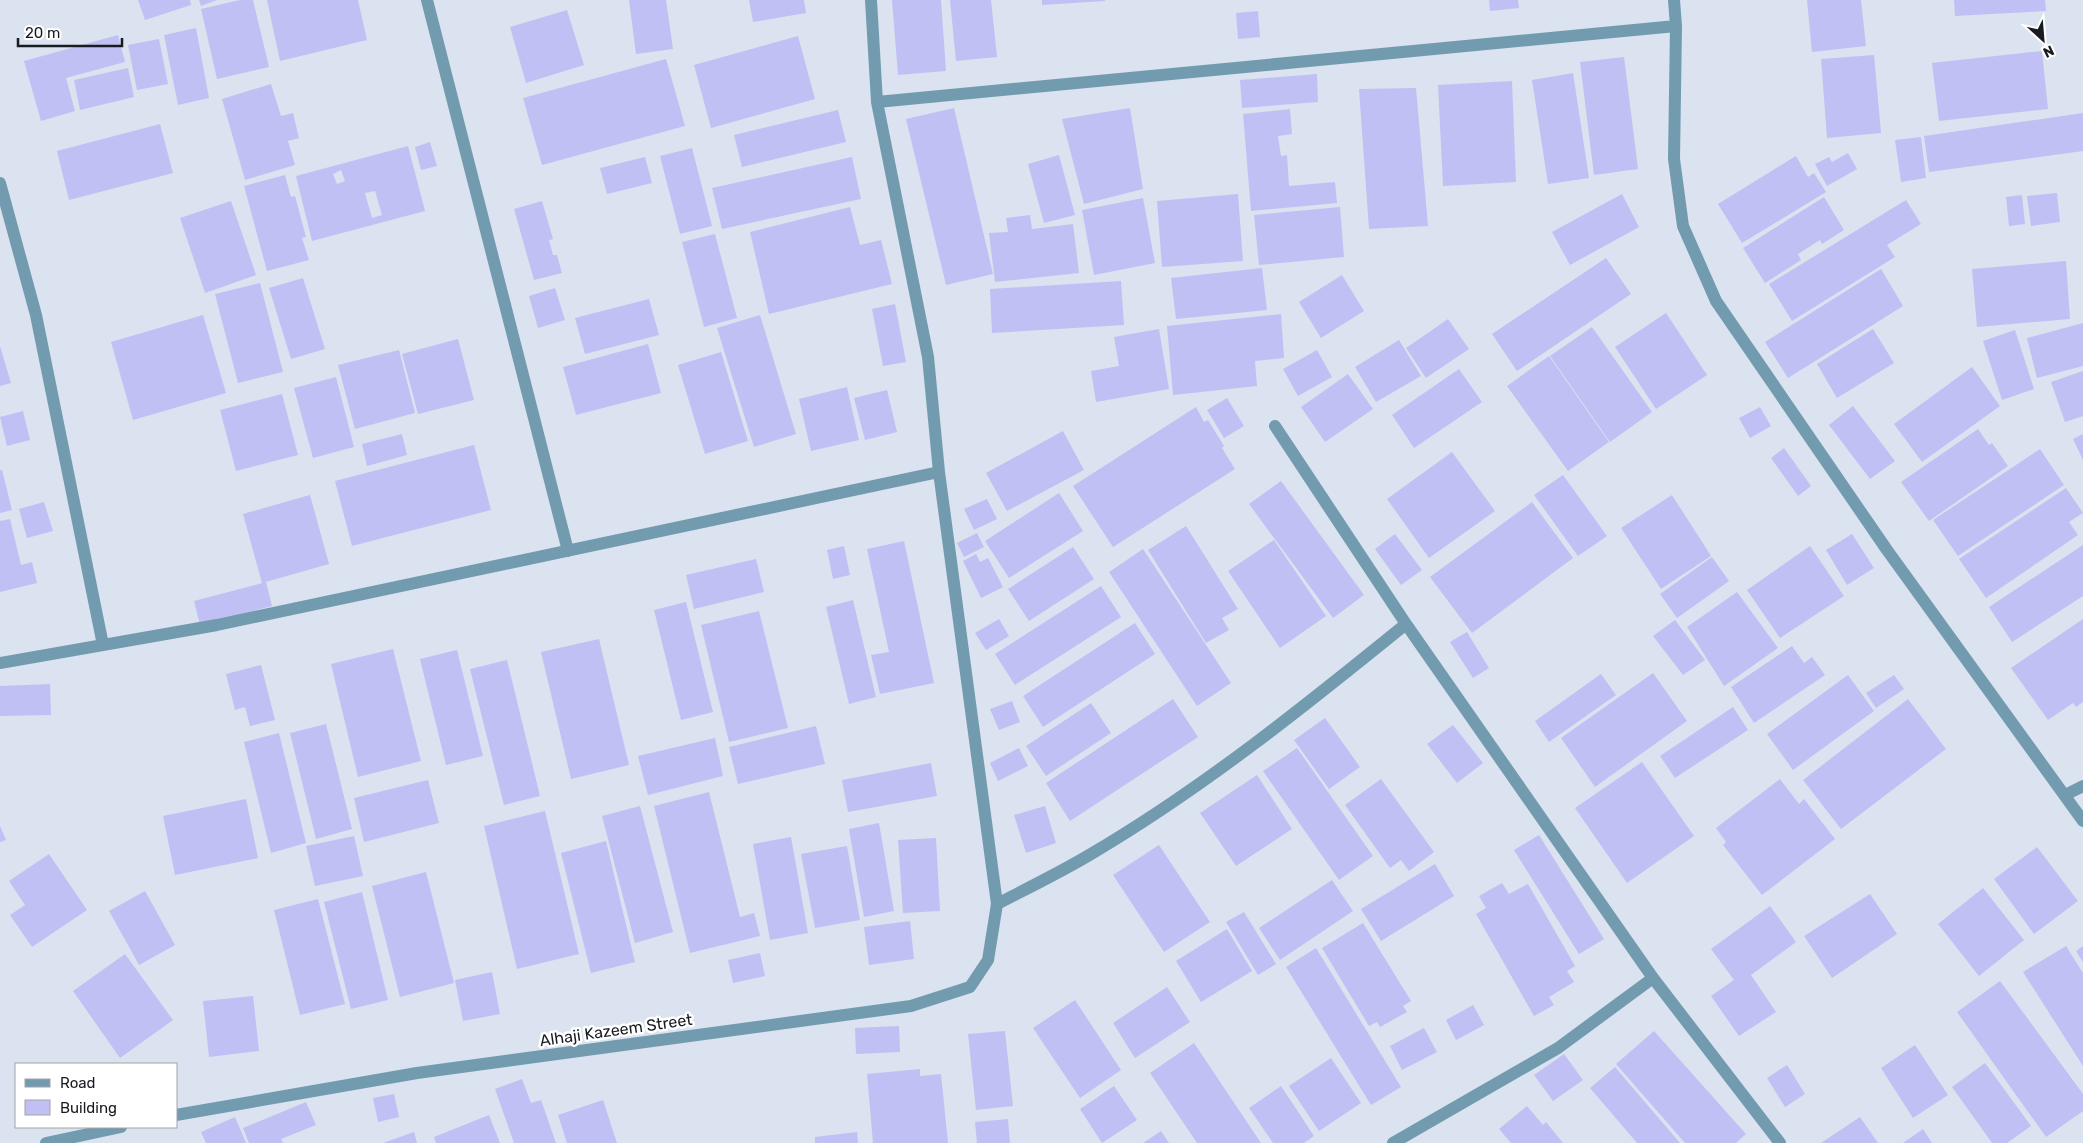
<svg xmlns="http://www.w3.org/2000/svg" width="2083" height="1143" viewBox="0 0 2083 1143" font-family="Rubik,sans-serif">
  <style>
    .building { fill: #c1c0f4; fill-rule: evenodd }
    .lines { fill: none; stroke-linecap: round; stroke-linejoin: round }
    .street { stroke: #729baf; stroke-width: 12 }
    .labels { text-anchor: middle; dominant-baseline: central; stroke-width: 5; stroke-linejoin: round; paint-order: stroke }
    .street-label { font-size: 16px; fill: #181b20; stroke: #fff }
  </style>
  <rect width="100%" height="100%" fill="#dae3ef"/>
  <path class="building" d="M138 0H190L191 5 145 20Z
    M199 0H217L201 6Z
    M240 0H253L269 67 217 79 201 9Z
    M267 0H358L367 40 280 61Z
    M629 0H666L673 49 636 54Z
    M749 0H804L806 13 753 22Z
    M892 0H941L946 71 898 75Z
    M950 0H991L997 57 956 61Z
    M1042 0H1105V1L1042 5Z
    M1489 0H1518L1519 8 1490 11Z
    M1807 0H1861L1866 46 1812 52Z
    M1954 0H2045L2046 11 1955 16Z
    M567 10 584 65 526 83 510 27Z
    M1258 11 1260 37 1238 39 1236 13Z
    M196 28 209 98 178 105 164 35Z
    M118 35 125 62 66 78 75 111 41 121 24 61Z
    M798 36 815 99 711 128 694 65Z
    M159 39 168 84 137 90 128 45Z
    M2042 51 2048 109 1939 121 1932 63Z
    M1874 55 1881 133 1827 138 1821 59Z
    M1624 57 1638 169 1594 175 1580 62Z
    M666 59 685 126 542 165 523 98Z
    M128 68 134 97 80 110 74 80Z
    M1573 73 1589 178 1548 184 1532 80Z
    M1317 74 1318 102 1242 108 1240 80Z
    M1512 81 1516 182 1443 186 1438 85Z
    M271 84 281 116 293 113 299 138 288 141 295 165 245 180 222 99Z
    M1416 88 1428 226 1369 229 1359 89Z
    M954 108 993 274 946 285 906 119Z
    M1130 108 1143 189 1084 204 1062 119Z
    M1290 109 1292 134 1278 136 1281 156 1287 155 1289 186 1335 182 1337 203 1251 211 1243 114Z
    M838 110 846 142 742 167 734 135Z
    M2083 113V151L1929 172 1924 136Z
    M160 124 173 173 69 200 57 151Z
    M1921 137 1926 178 1901 182 1895 140Z
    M430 142 437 166 421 170 415 147Z
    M408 146 425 211 312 241 296 176ZM341 170 345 181 337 184 333 174ZM375 191 382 215 372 218 365 193Z
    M692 148 712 226 680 234 660 156Z
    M1848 153 1857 169 1827 186 1815 164 1829 157 1832 162Z
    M1059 155 1075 215 1044 223 1028 164Z
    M1796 156 1808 177 1814 173 1826 192 1742 243 1718 204Z
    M645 157 652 183 607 194 600 168Z
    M852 157 861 199 722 229 712 188Z
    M285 175 291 197 295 196 306 237 302 238 309 260 267 271 244 186Z
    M2057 193 2060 222 2031 226 2027 196Z
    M1238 194 1243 261 1162 267 1157 201Z
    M1622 194 1639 227 1570 265 1552 232Z
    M2022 195 2025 224 2009 226 2006 197Z
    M1824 197 1844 230 1822 244 1820 240 1798 254 1801 260 1765 283 1743 248Z
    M1143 198 1155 263 1094 275 1082 210Z
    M1906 200 1921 224 1887 245 1895 257 1792 321 1769 284Z
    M231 201 256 275 205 293 180 218Z
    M542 201 553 239 549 240 553 255H557L562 273 534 280 514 209Z
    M850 207 860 245 881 240 892 284 769 314 750 232Z
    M1340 207 1344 257 1259 265 1254 215Z
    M1030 215 1032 229 1073 224 1079 273 995 282 989 233 1008 232 1006 218Z
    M715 234 737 318 704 327 682 242Z
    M1606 258 1631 294 1517 371 1492 334Z
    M2066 261 2070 319 1977 327 1972 269Z
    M1262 268 1267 310 1176 319 1171 278Z
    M1881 269 1903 306 1788 378 1765 342Z
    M1342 275 1364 311 1321 338 1299 302Z
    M303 278 325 349 291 359 269 288Z
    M1121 281 1124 325 992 333 990 289Z
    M260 283 283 372 238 383 215 294Z
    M555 288 565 320 538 328 529 296Z
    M649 299 659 335 585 354 575 318Z
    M895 304 906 362 883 366 872 309Z
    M1666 313 1707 375 1656 409 1615 347Z
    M1281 314 1284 358 1255 361 1257 386 1173 395 1167 326Z
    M203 315 226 393 133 420 111 342Z
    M760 315 796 434 754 447 717 328Z
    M1448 319 1469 349 1426 378 1406 348Z
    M2083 323V366L2037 378 2027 338Z
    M1592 327 1652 412 1610 442 1550 356Z
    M1159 329 1169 389 1096 402 1091 371 1119 366 1114 337Z
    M1873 329 1894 363 1837 398 1817 364Z
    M2015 330 2034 389 2002 400 1983 341Z
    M458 339 474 400 418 414 402 354Z
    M1399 340 1421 376 1376 402 1355 367Z
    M648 344 661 393 576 415 563 367Z
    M0 346 11 383 0 386Z
    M399 350 415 413 355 429 338 365Z
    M1317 350 1332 377 1298 396 1283 369Z
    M721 352 748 441 705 454 678 365Z
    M1549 356 1609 442 1568 471 1507 386Z
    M1972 367 2000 406 1922 462 1894 424Z
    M1459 369 1482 402 1414 448 1392 415Z
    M2083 371V416L2065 422 2051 382Z
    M1348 374 1373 409 1325 442 1301 407Z
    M336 377 354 447 313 458 294 388Z
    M847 387 859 440 811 451 799 399Z
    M887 390 897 432 865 440 854 398Z
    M282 394 298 455 236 471 220 410Z
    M1227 398 1244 426 1224 438 1207 410Z
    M1853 406 1895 461 1870 479 1829 425Z
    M1196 407 1204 422 1208 420 1224 446 1222 448 1235 469 1113 547 1073 486Z
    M1760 407 1771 426 1750 438 1739 418Z
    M23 411 30 440 7 446 0 417Z
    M1978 429 1989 445 1992 443 2008 466 1929 521 1901 482Z
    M1063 431 1084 470 1007 511 986 473Z
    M402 434 407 455 367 466 362 444Z
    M2083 434V460L2073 439Z
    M474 445 491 510 352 546 335 481Z
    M1784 448 1811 486 1798 496 1771 458Z
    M2040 449 2064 485 1958 556 1933 520Z
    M1452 452 1495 511 1429 558 1387 499Z
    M0 470H2L12 510 0 513Z
    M1563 475 1607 536 1578 556 1534 495Z
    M1281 481 1364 595 1333 618 1249 504Z
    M2066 488 2083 513 2069 522 2078 535 1986 598 1959 559Z
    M1059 493 1083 531 1009 578 985 541Z
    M310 495 329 564 262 583 243 514Z
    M1672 495 1711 556 1661 589 1621 528Z
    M987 499 997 519 974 530 964 509Z
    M44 502 53 531 27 538 19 509Z
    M1532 502 1573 558 1472 633 1430 577Z
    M10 519 21 565 32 562 37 583 0 592V521Z
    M1186 526 1238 609 1222 618 1229 630 1206 643 1148 550Z
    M977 533 984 547 964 557 957 543Z
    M1395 534 1422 570 1401 585 1375 549Z
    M1852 534 1874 568 1847 585 1826 550Z
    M1274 540 1326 616 1280 648 1228 571Z
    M904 541 934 683 880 694 871 655 889 652 867 549Z
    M2083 545V596L2012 642 1989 607Z
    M844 546 850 575 833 579 827 550Z
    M1810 546 1844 596 1780 638 1747 590Z
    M1073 547 1094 579 1029 621 1008 589Z
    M1143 549 1231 683 1197 706 1109 572Z
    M976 554 980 562 988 558 1003 587 981 598 963 561Z
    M1712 557 1729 581 1677 618 1660 594Z
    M756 559 764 592 694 609 686 575Z
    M266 582 272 606 200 625 194 601Z
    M1101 586 1121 617 1015 685 995 654Z
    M1737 592 1778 648 1724 686 1687 627Z
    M853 600 876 697 849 704 826 607Z
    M686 602 713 712 681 720 654 610Z
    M759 611 788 728 729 742 701 625Z
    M999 619 1009 636 986 650 975 633Z
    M2083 619V702L2076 707 2073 703 2048 720 2011 668Z
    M1675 620 1705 660 1683 675 1653 636Z
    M1135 623 1155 654 1043 727 1023 696Z
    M1467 632 1489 668 1473 678 1450 642Z
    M599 639 629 765 571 779 541 652Z
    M1792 646 1804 663 1812 657 1825 675 1754 723 1731 687Z
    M393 649 421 761 358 777 331 664Z
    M457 650 483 756 446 765 420 659Z
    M507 660 540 796 504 805 470 669Z
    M261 665 275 720 250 726 245 707 235 710 226 674Z
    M1653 673 1687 721 1595 787 1561 738Z
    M1601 674 1616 695 1549 742 1535 721Z
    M1848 675 1874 711 1793 770 1767 734Z
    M1894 675 1904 689 1876 708 1866 693Z
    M50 684 51 715 0 716V686Z
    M1173 699 1198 737 1070 821 1046 783Z
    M1908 699 1946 749 1841 829 1803 780Z
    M1012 701 1020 722 999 730 990 709Z
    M1091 703 1111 733 1046 776 1026 746Z
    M1733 707 1748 730 1675 778 1660 756Z
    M1325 718 1360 767 1329 789 1294 740Z
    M326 724 352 829 316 839 290 733Z
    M1453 725 1483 763 1457 783 1427 744Z
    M816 726 825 764 738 784 729 747Z
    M279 733 306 843 271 853 244 742Z
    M715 738 723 776 648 795 638 756Z
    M1019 748 1028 766 998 781 990 763Z
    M1297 748 1373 856 1339 880 1263 771Z
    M1642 762 1694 836 1627 883 1575 808Z
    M931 763 937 796 848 812 842 780Z
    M1257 775 1292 829 1236 866 1200 813Z
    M1381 779 1434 852 1409 871 1401 860 1390 868 1345 805Z
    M1780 779 1799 804 1804 799 1835 839 1762 895 1723 845 1726 842 1716 828Z
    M428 780 439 823 364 842 354 798Z
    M709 792 740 917 754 913 760 936 690 953 654 806Z
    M246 799 258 858 175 875 163 816Z
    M640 806 673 932 635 943 602 816Z
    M1045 806 1056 843 1026 853 1014 815Z
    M545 811 579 954 517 969 484 826Z
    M879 823 894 911 864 917 849 829Z
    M0 826 6 840 0 842Z
    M1539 835 1604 939 1579 954 1514 850Z
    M354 836 363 876 315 886 306 846Z
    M791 837 808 933 770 940 753 844Z
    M936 838 940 911 903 913 898 840Z
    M606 841 635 962 591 973 561 853Z
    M1159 845 1210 922 1164 952 1113 875Z
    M847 846 860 920 815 928 801 854Z
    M2037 847 2078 901 2034 934 1994 879Z
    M49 854 87 910 32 947 10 915 25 905 9 881Z
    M1435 864 1454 896 1381 941 1361 909Z
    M426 872 454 983 400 997 372 886Z
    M1332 880 1353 911 1280 960 1259 928Z
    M1502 883 1509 894 1528 884 1575 966 1567 971 1574 982 1549 997 1554 1005 1534 1016 1476 914 1486 908 1479 896Z
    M1983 888 2024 940 1979 976 1938 924Z
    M145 891 175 945 139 965 109 911Z
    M362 892 388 1000 351 1009 324 902Z
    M1870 894 1897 934 1832 978 1804 936Z
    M318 899 345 1004 300 1015 274 910Z
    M1770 906 1796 942 1751 975 1776 1012 1739 1036 1711 996 1734 980 1711 949Z
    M1244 912 1276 964 1258 975 1226 922Z
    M910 921 914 959 869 965 864 927Z
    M1363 923 1411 1001 1403 1006 1407 1012 1380 1027 1377 1022 1369 1026 1322 948Z
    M1227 929 1252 971 1201 1002 1176 961Z
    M2066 946 2083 973V1066L2023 972Z
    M2083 946V962L2076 951Z
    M1316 948 1401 1087 1371 1105 1286 967Z
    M760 953 765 976 733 983 728 960Z
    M125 954 173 1020 120 1058 73 991Z
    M492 972 500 1014 463 1021 455 980Z
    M2000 981 2083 1094V1111L2046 1137 1957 1012Z
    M1167 987 1190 1022 1135 1058 1113 1023Z
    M253 996 259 1051 209 1057 203 1001Z
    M1075 1000 1121 1070 1080 1098 1033 1028Z
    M1473 1005 1484 1025 1456 1040 1446 1020Z
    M899 1026 900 1052 856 1054 855 1028Z
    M1424 1028 1437 1052 1402 1070 1390 1046Z
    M1005 1031 1013 1106 976 1110 968 1034Z
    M1654 1031 1746 1134 1736 1143H1685L1616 1064Z
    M1194 1043 1261 1143H1197L1150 1073Z
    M1915 1045 1948 1095 1913 1118 1881 1068Z
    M1564 1054 1583 1080 1553 1101 1534 1075Z
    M1331 1058 1361 1103 1319 1131 1289 1086Z
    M1985 1063 2031 1126 2007 1143H1992L1952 1087Z
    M1787 1065 1805 1094 1785 1107 1767 1078Z
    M1615 1067 1680 1143H1637L1590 1088Z
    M920 1069V1076L941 1074 948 1143H873L867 1074Z
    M522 1079 531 1103 541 1100 556 1143H514L495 1089Z
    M1114 1086 1137 1120 1102 1143 1080 1109Z
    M1281 1086 1314 1136 1304 1143H1273L1249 1108Z
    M394 1094 399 1117 378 1122 373 1098Z
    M603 1100 617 1143H567L558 1115Z
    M306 1102 316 1125 281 1139 283 1143H249L243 1128Z
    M1527 1106 1543 1125 1546 1122 1563 1143H1511L1499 1129Z
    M489 1115 500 1143H436L434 1137Z
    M235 1117 246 1143H206L201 1132Z
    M1860 1117 1878 1143H1821Z
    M1008 1119 1010 1143H977L975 1122Z
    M1923 1129 1932 1143H1903Z
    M1161 1131 1169 1143H1143Z
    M414 1132 417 1143H383Z
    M857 1132 858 1143H815V1137Z"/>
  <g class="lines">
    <path class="street" d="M427 0 568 551
      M1674 0 1676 26 1674 159 1683 226 1716 301 1887 550 2083 821
      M877 102 1676 26
      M0 183 36 315 103 645
      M1275 426 1406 624 1653 978 1780 1143
      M0 663 217 625 939 472
      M2065 795 2083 786
      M997 904C1028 888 1061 872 1091 854 1203 788 1305 706 1406 624
      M176 1115 417 1073 911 1006 970 987 988 960 997 904 939 472 928 357 877 102 871 0
      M46 1143 121 1127
      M1393 1143 1558 1048 1653 978"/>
  </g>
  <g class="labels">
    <g class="street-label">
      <text transform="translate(616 1030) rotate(-8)">Alhaji Kazeem Street</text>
    </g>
  </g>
  <rect x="15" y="1063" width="162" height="65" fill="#ffffff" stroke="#a3a4a6"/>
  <rect x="25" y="1079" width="25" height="8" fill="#729baf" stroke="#a3a4a6"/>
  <text x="60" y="1088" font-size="15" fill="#181b20">Road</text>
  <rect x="25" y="1100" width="25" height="15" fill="#c1c0f4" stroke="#a3a4a6"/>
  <text x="60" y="1113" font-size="15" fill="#181b20">Building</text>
  <g transform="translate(2043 40) rotate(154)" stroke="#ffffff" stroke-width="4" paint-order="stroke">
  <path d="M0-4L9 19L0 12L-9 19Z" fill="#181b20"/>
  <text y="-8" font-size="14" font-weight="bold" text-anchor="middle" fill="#181b20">N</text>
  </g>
  <path d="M18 38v8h104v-8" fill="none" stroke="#181b20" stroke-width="2.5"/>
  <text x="25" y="38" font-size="15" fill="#181b20" stroke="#ffffff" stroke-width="4" paint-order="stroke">20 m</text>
</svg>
